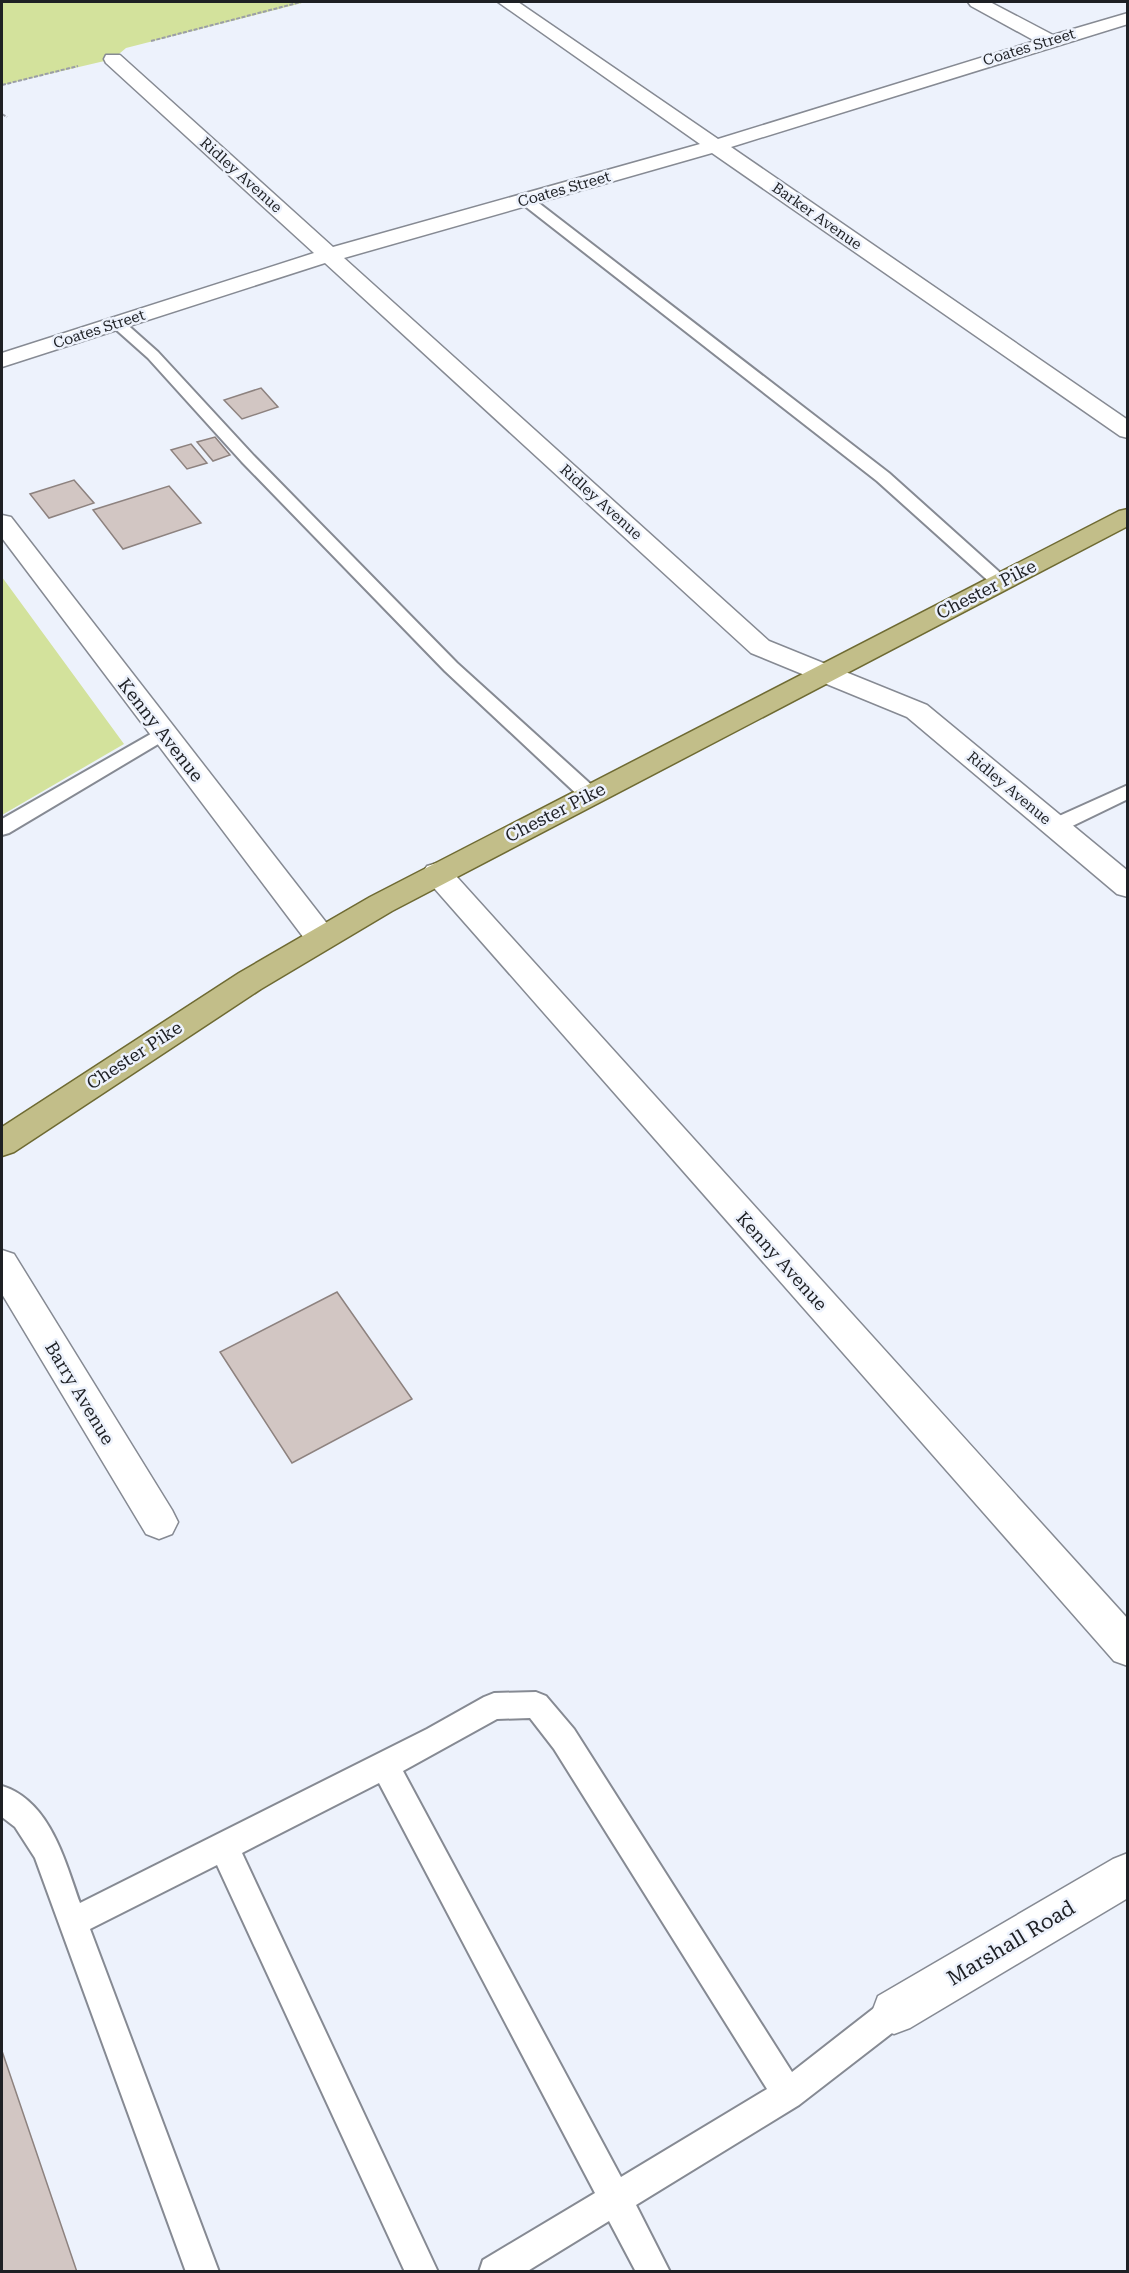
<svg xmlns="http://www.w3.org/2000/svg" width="1129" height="2273" viewBox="0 0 1129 2273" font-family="'Roboto Serif',serif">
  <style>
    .green { fill: #d3e29c }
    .building { fill: #d2c6c3; stroke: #8d827f; stroke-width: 1.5 }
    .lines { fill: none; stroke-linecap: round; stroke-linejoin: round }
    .service-casing { stroke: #868a93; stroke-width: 4 }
    .minor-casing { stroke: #868a93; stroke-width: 3 }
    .primary-casing { stroke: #6e6a32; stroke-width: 3 }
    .path { stroke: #9b9ea6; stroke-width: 2; stroke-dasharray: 4 1.5; stroke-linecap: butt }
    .service { fill: #fff; fill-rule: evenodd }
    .minor { fill: #fff; fill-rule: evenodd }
    .primary { fill: #c2be89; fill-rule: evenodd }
    .labels { text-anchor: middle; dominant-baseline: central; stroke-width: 5; stroke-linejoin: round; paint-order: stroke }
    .far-street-label { font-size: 15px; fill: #1e2024; stroke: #edf2fc }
    .street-label { font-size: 18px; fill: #1e2024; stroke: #edf2fc }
    .near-street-label { font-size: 21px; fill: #1e2024; stroke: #edf2fc }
  </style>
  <rect width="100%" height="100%" fill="#edf2fc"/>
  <path class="green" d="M2 2H306L126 48 113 59 2 85Z
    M2 577 124 744 2 815Z"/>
  <path class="building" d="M261 388 278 407 242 419 224 400Z
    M215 437 230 455 213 461 197 442Z
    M191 444 207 463 187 469 171 450Z
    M74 480 94 503 49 518 30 494Z
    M169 486 201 523 123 549 93 510Z
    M337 1292 412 1399 292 1463 220 1352Z
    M2 2051 77 2272H2Z"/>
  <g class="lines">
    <defs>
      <path id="service" d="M526 196 531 197 889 473 1006 578 1009 582 1006 586H994L877 481 521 203 519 200Z
        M117 318 122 320 158 352 254 456 457 663 596 789 599 794 596 799 589 801 582 799 445 671 242 462 148 358 112 326 109 323Z
        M163 727 170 729 172 733 170 737 9 833 2 835V819Z
        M1128 785V799L1062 831 1055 833 1048 831 1045 826 1048 821Z
        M536 1692 546 1696 574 1729 792 2072 883 2001 894 1997 905 2001 909 2012 905 2023 799 2105 636 2205 670 2272H636L609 2221 526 2272H479L483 2260 595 2193 379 1783 242 1853 438 2272H405L217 1865 90 1929 219 2272H186L35 1858 15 1827 2 1817V1786C50 1801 65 1861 80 1903L427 1729 484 1697 494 1693ZM530 1718 554 1749 767 2089 621 2177 403 1771 497 1719Z"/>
      <path id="minor" d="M498 2H518L718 139 1035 41 971 6 968 2H990L1053 35 1128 13V24L731 147 1128 420V438L1120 436 712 153 344 258 769 641 927 705 1128 871V897L1117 894 907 717 751 653 325 263 2 367V353L314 253 106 63 104 59 106 55H120L333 247 700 144Z
        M2 515 11 517 332 930 336 938 332 946 321 949 310 946 2 538Z
        M437 863 447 866 1128 1619V1666L1114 1661 427 880 422 873 427 866Z
        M2 1250 14 1254 172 1510 178 1522 172 1534 159 1539 146 1534 2 1294Z
        M1128 1853V1898L910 2028 894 2034 878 2028 872 2012 878 1996 1113 1859Z"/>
      <path id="primary" d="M1128 509V526L392 911 261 989 14 1152 2 1156V1127L239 973 370 897 1119 511Z"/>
    </defs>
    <use href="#service" class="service-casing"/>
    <use href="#minor" class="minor-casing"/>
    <use href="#primary" class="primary-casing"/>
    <path class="path" d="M151 41 301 2
      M2 85 78 66
      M2 114 7 117"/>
    <use href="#service" class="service"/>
    <use href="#minor" class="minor"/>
    <use href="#primary" class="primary"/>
  </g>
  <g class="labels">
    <g class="far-street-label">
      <text transform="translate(1029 47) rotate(-17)">Coates Street</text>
      <text transform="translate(241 175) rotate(42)">Ridley Avenue</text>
      <text transform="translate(564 189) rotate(-16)">Coates Street</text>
      <text transform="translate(817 216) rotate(35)">Barker Avenue</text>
      <text transform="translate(99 329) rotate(-18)">Coates Street</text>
      <text transform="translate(601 502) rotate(42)">Ridley Avenue</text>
      <text transform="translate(1009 788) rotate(40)">Ridley Avenue</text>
    </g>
    <g class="street-label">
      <text transform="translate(986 589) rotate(-27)">Chester Pike</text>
      <text transform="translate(161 730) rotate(52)">Kenny Avenue</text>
      <text transform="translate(555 812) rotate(-27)">Chester Pike</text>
      <text transform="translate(134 1055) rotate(-33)">Chester Pike</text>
      <text transform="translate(782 1261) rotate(48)">Kenny Avenue</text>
      <text transform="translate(80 1393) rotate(59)">Barry Avenue</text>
    </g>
    <g class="near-street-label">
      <text transform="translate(1011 1943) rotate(-31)">Marshall Road</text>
    </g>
  </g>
  <rect width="1129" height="2273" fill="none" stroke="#1e2024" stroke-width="6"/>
</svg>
